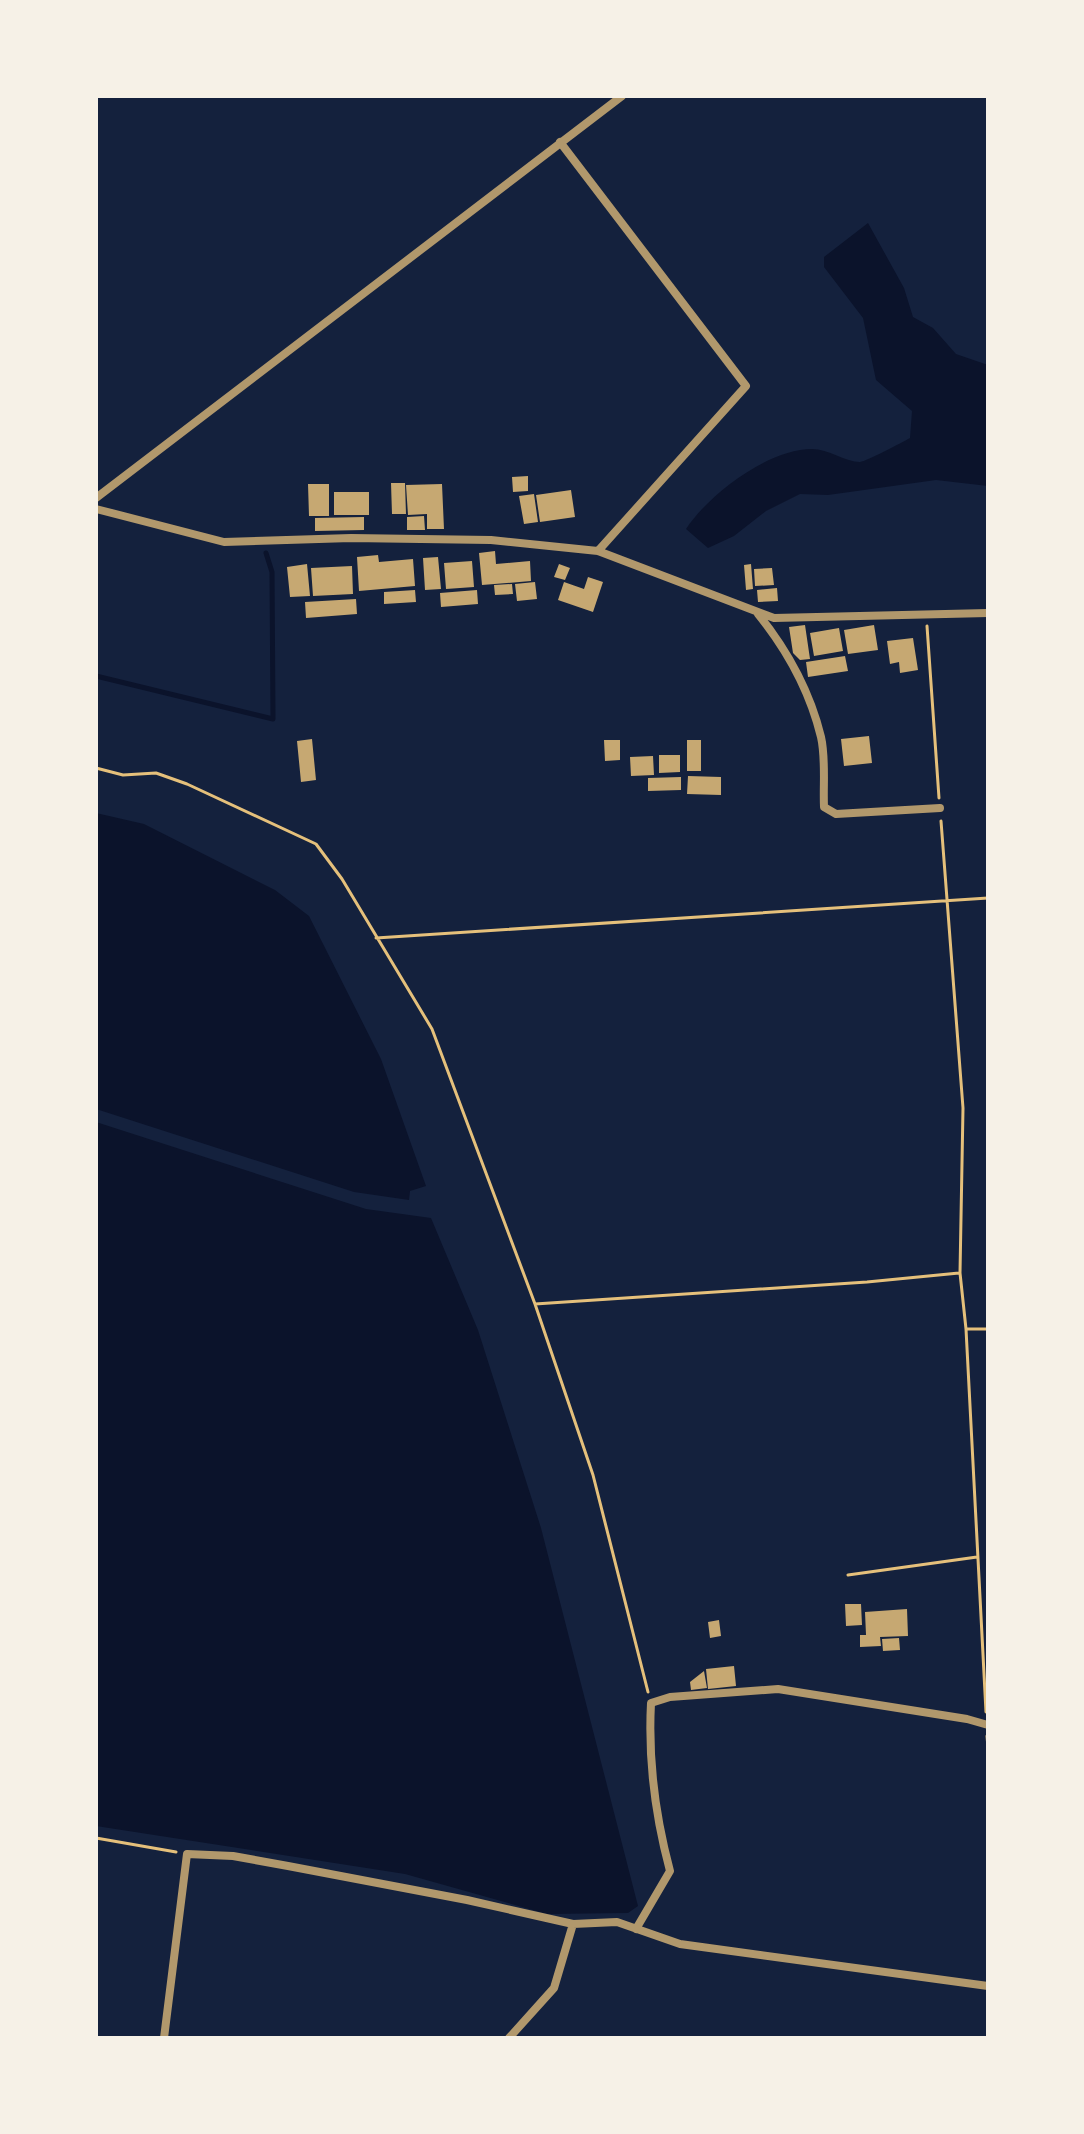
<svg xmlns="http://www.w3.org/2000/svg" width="1084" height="2134" viewBox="0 0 1084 2134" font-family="Raleway,sans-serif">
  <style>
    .water { fill: #0b132b }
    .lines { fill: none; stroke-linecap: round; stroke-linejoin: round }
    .stream { stroke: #0b132b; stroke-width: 5 }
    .building { fill: #c6a872 }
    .path { stroke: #e5c07b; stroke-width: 3 }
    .minor { stroke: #b1986c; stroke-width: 8 }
  </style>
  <rect width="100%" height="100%" fill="#14213d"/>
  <path class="water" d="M868 223 904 288 913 317 933 328 956 354 988 365V486L936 480 828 495 800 494 766 511 734 536 708 548 686 529C709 494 768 449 812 449 828 449 846 462 860 462 867 461 901 443 910 438L912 411 876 380 863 318 824 267V257Z
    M96 813 144 824 275 890 309 916 381 1059 426 1186 410 1191 409 1200 354 1192 96 1109Z
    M96 1122 366 1209 431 1218 478 1330 541 1528 638 1906 628 1913 547 1914 405 1874 96 1826Z"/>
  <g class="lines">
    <path class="stream" d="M96 676 273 719 272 572 266 553"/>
  </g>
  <path class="building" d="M528 476V491L513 492 512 477Z
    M391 483H405L406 514H392Z
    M308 484H329V516H309Z
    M442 484 444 529H427V514L408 515 406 485Z
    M571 490 575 517 540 522 536 495Z
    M334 492H369V515H334Z
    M534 494 538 522 524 524 519 496Z
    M424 516 425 530H407V517Z
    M364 517V530L315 531V518Z
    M495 551 496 564 530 561 531 581 482 585 479 553Z
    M378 555 379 562 413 559 415 586 359 591 357 557Z
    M438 557 441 589 425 590 423 558Z
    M472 561 474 587 446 589 444 563Z
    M307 564 310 596 290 597 287 567Z
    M559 564 570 568 565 580 554 577Z
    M751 564 753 589 746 590 744 565Z
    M352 566 353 594 313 596 311 568Z
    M772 568 774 585 755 586 754 569Z
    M588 577 603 582 593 612 558 600 564 582 584 589Z
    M535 582 537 599 517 601 515 584Z
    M512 584 513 594 495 595 494 585Z
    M777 588 778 601 758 602 757 590Z
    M415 590 416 602 384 604V592Z
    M477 590 478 604 441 607 440 593Z
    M356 599 357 614 306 618 305 602Z
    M805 625 810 659 800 660 793 653 789 627Z
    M874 625 878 650 848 654 844 630Z
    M839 628 843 651 814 656 810 633Z
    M913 638 918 670 900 673 899 662 890 664 887 641Z
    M845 656 848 671 808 677 806 662Z
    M869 736 872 763 844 766 841 739Z
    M312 739 316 780 301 782 297 741Z
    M604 740H620V760L605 761Z
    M687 740H701V771H687Z
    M659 755H680V772L659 773Z
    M653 756 654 775 631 776 630 757Z
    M688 776 721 777V795L687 794Z
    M681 777V790L648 791V778Z
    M845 1604H861L862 1625 846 1626Z
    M907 1609 908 1636 880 1637 881 1646 860 1647V1635H866L865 1612Z
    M719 1620 721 1636 710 1638 708 1622Z
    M899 1638 900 1650 883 1651 882 1639Z
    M734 1666 736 1686 708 1689 706 1669Z
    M704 1671 707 1688 691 1690 690 1682Z"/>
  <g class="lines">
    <path class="path" d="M927 626 939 798
      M96 768 123 775 156 773 187 784 316 844 342 879 432 1029 535 1304 593 1475 648 1692
      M941 821 963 1108 960 1273 966 1329 986 1712
      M376 938 988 898
      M535 1304 867 1282 959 1273
      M966 1329H988
      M848 1575 977 1557
      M987 1736 988 1748
      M96 1838 176 1852"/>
    <path class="minor" d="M560 142 746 386 598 551
      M96 498 622 96
      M96 509 224 542 351 538 491 540 598 551 774 618 988 613
      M758 614C787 650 810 692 821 737 826 759 823 785 824 807L836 814 940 808
      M636 1929 670 1871C655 1815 648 1760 651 1703L670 1697 778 1689 967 1719 988 1725
      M164 2038 187 1854 233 1856 288 1866 467 1900 573 1924 617 1922 680 1944 988 1986
      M509 2038 554 1988 573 1924"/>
  </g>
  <rect width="1084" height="2134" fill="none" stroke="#f6f1e7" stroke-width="196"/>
</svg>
